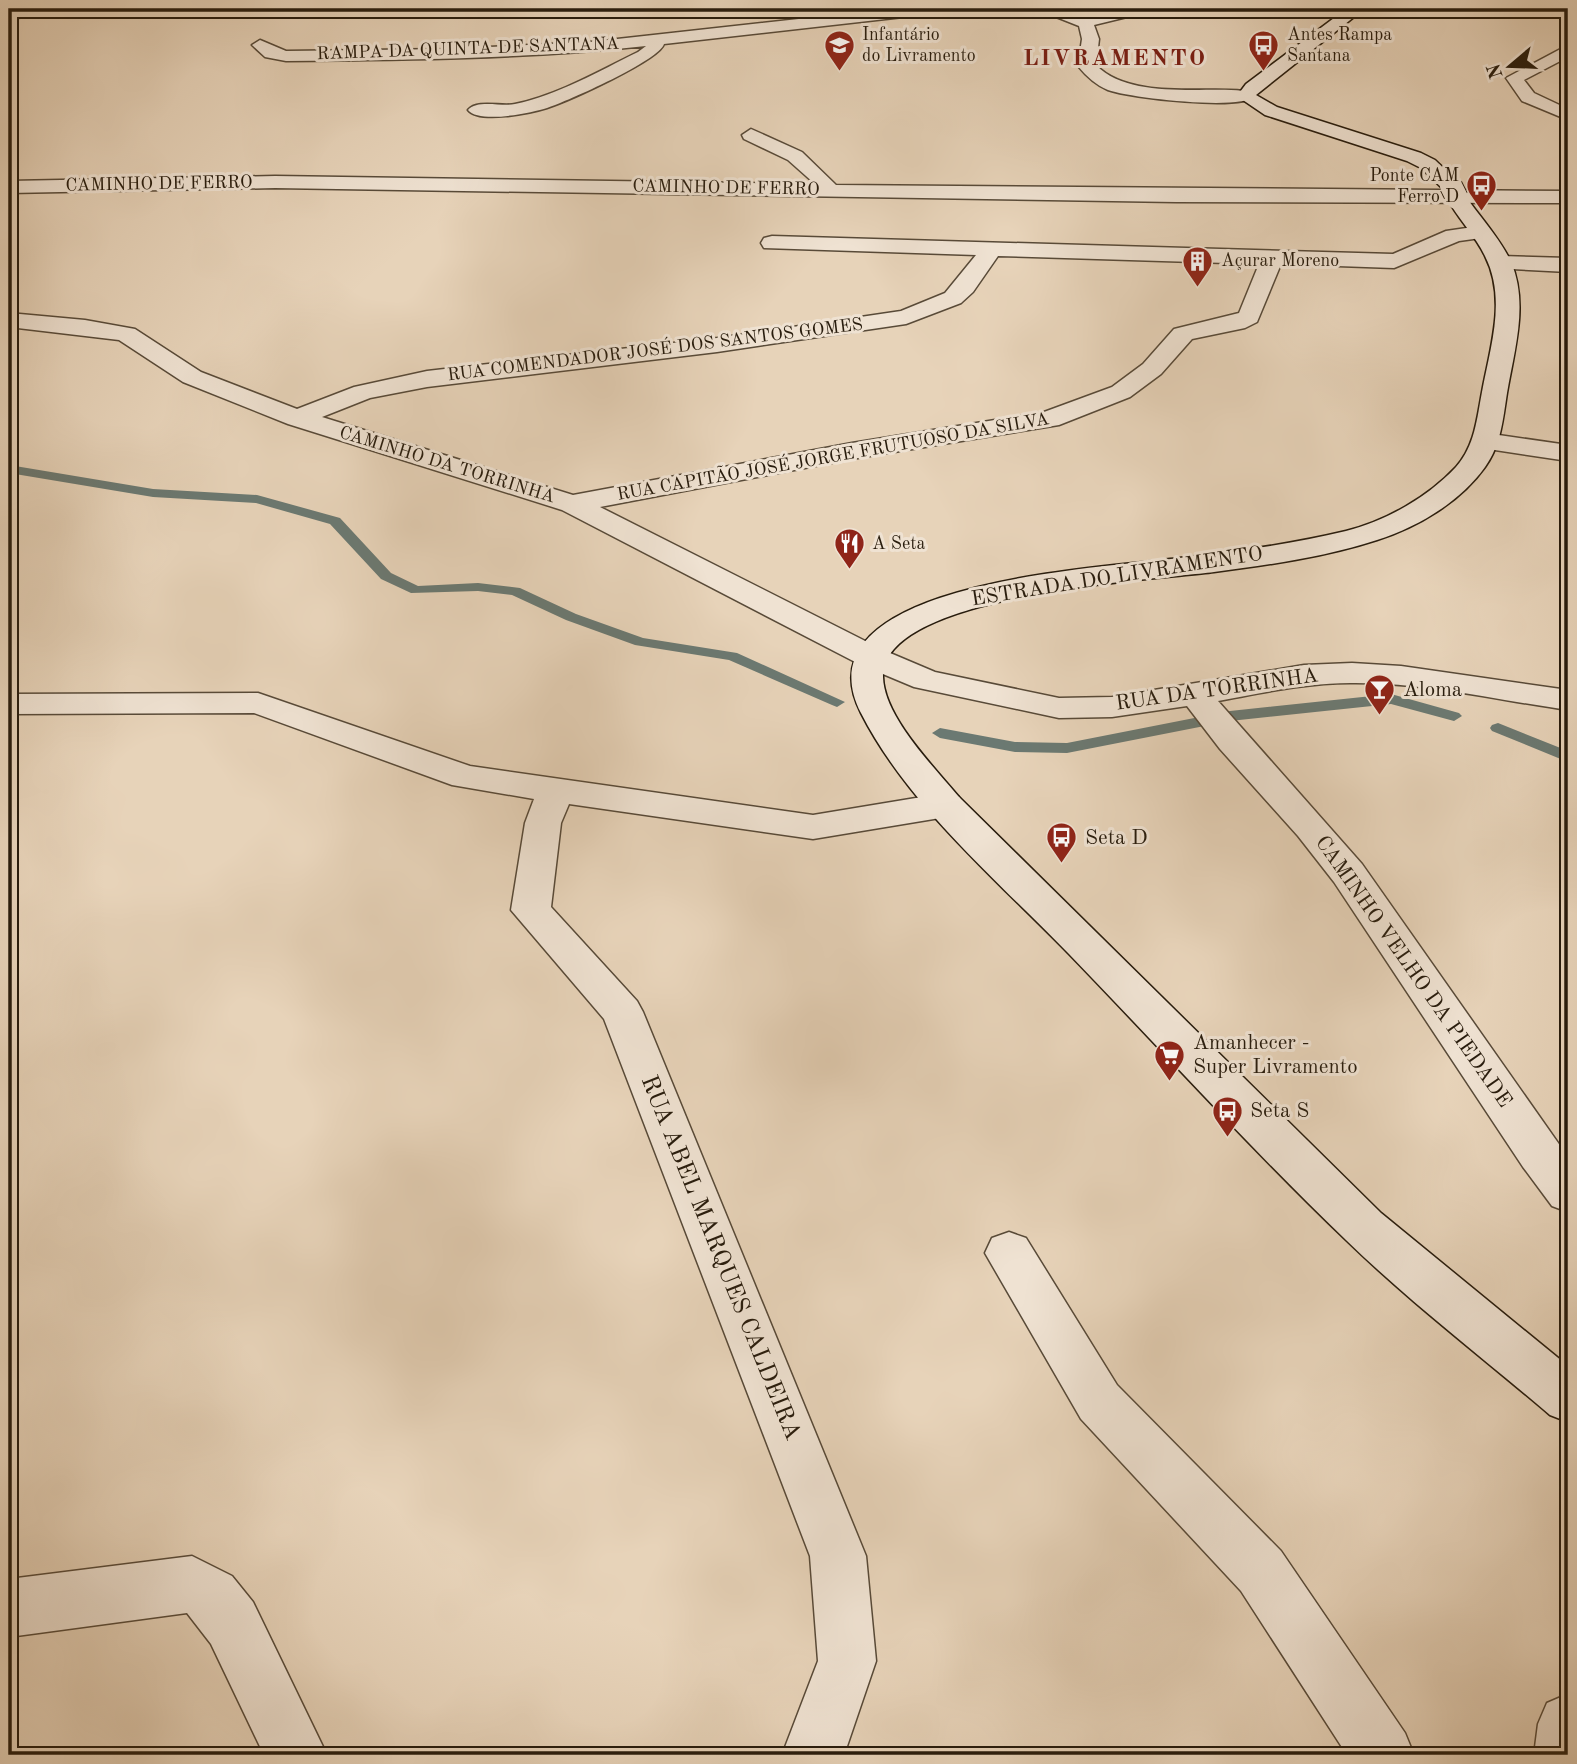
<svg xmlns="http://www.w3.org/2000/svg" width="1577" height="1764" viewBox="0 0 1577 1764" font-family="'Old Standard TT',serif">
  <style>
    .green { fill: #b6bc8f; stroke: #6f6c4e; stroke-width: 2 }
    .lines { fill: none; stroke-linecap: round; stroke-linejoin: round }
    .stream { fill: #6b7972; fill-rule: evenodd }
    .street-casing { stroke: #584a38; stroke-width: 3 }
    .secondary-casing { stroke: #281c0d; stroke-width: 3 }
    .street { fill: #efe2d2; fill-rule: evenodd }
    .secondary { fill: #efe2d2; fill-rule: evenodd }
    .secondary-bridge-casing { stroke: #281c0d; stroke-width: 24; stroke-linecap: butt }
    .secondary-bridge { stroke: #efe2d2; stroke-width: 22 }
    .labels { text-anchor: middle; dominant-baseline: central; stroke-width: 6; stroke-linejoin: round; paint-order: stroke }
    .far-poi-label { font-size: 18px; fill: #281c0d; stroke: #efe2d2; text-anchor: start }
    .far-street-label { font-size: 18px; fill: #281c0d; stroke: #efe2d2 }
    .street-label { font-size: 21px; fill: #281c0d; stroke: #efe2d2 }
    .poi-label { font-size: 21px; fill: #281c0d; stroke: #efe2d2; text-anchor: start }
    .far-district-label { font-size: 23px; font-weight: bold; letter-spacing: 2px; fill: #7a1f14; stroke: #efe2d2 }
    .near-street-label { font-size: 24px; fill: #281c0d; stroke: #efe2d2 }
  </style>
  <rect width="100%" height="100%" fill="#e7d3b9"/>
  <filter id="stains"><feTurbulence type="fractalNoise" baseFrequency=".00286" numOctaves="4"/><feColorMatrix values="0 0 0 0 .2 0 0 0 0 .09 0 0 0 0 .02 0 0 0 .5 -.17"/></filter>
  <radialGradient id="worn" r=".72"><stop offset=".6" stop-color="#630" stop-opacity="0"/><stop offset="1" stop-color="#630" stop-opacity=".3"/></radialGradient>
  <path class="green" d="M9 9H105L100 14 37 15 9 20Z"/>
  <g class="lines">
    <path class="stream" d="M9 465 153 489 257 495 340 518 391 573 418 586 478 583 520 588 576 614 643 638 737 653 845 702 837 707 832 705 729 660 635 645 566 620 512 595 478 591 411 593 381 579 330 524 256 503 153 497 9 473Z
      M1391 694 1459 713 1462 716 1454 721 1391 704 1230 721 1067 753 1015 752 940 738 932 733 940 728 1015 742 1067 743 1230 711Z
      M1498 723 1568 751V762L1492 731 1490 728 1492 725Z"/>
    <defs>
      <path id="street" d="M890 9H938L930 14 664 44C660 60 568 101 547 108 531 113 479 124 468 110 477 99 502 107 515 104 558 95 599 71 638 52L646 46C527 59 406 60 286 61L265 57 252 45 260 40 286 51 448 49 590 42Z
        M1036 9C1060 8 1065 12 1086 16 1098 18 1122 9 1137 9L1127 17 1094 25 1099 39 1096 65C1136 107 1240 79 1255 96 1242 111 1130 98 1108 90 1096 85 1087 77 1078 66L1082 39 1079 26Z
        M1568 45V57L1524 80 1534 93 1568 109V120L1522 101 1506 78Z
        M751 129 802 152 836 185 1568 191V203L1176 202 275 188 9 193V181L275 176 815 184 788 160 744 139 742 135Z
        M1480 226 1488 227 1491 232 1488 237 1459 241 1394 268 1281 264 1257 322 1245 328 1192 339 1161 374 1130 397 1059 425 852 459 600 507 883 650 935 672 1059 698 1112 697 1304 665 1352 663 1401 666 1568 690V710C1497 700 1422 682 1350 683 1305 683 1262 693 1218 701L1362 864 1568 1157V1212L1552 1206 1523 1167 1334 882 1298 836 1220 749 1187 706 1112 717 1059 718 914 687 859 664 562 510 288 424 183 382 119 340 9 327V313L85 320 135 329 201 372 297 409 354 387 427 371 717 338 901 311 945 293 976 255 764 248 761 243 764 238 772 236 1393 254 1446 231ZM998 256 1259 264 1239 313 1174 329 1143 364 1112 387 1044 412 852 443 573 495 322 417 370 398 427 387 717 352 906 324 961 303 973 292Z
        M1501 256 1568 258V272L1493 268 1490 263 1493 258Z
        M1485 433 1568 445V461L1475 447 1472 441 1475 435Z
        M258 693 470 766 813 815 946 793 959 797 964 805 959 813 946 817 813 839 569 804 561 823 551 907 637 1001 643 1012 866 1556 876 1661 844 1755H782L818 1661 810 1556 604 1019 511 910 525 823 534 799 452 785 254 713 9 714V694Z
        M1009 1232 1026 1238 1117 1385 1281 1551 1405 1733 1414 1755H1347L1241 1591 1081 1419 985 1253 992 1238Z
        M192 1556 232 1576 253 1602 327 1755H264L211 1644 187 1613 9 1637V1579Z
        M1568 1694V1755H1534L1538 1724 1547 1703Z"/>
      <path id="secondary" d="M1346 9H1364L1256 95 1277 107 1421 153 1435 160 1458 182 1461 186 1458 190H1444L1421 168 1407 161 1265 115 1237 96 1246 84Z
        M1457 192 1464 194C1479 216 1500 238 1511 262 1529 304 1514 351 1507 393 1503 419 1501 445 1485 467 1460 502 1418 527 1377 540 1325 557 1268 565 1214 572 1153 580 881 594 883 677 884 717 934 767 959 797L1381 1213 1568 1366V1422L1550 1415C1482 1357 1410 1302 1346 1240 1250 1148 1161 1049 1069 954 998 881 907 804 861 713 793 581 1106 568 1179 558 1235 552 1291 544 1346 531 1386 521 1428 497 1456 467 1475 446 1477 418 1482 392 1490 348 1507 299 1485 256 1475 235 1458 219 1447 198Z"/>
    </defs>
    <use href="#street" class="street-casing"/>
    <use href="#secondary" class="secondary-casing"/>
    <use href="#street" class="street"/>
    <use href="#secondary" class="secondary"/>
    <defs>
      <path id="secondary-bridge" d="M1451 186 1457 198"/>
    </defs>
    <use href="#secondary-bridge" class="secondary-bridge-casing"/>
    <use href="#secondary-bridge" class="secondary-bridge"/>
  </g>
  <defs>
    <symbol id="school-pin" viewBox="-11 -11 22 30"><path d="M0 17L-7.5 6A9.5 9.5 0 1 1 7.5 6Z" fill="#8f2418" stroke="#efe2d2"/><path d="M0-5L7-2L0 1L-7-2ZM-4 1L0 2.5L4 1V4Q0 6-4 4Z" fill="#fff"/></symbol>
    <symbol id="bus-pin" viewBox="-11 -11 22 30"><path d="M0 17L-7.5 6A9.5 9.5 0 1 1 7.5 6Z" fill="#8f2418" stroke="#efe2d2"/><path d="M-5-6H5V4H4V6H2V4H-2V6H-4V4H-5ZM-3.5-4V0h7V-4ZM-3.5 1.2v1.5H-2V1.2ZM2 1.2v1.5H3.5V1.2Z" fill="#fff"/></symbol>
    <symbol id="building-pin" viewBox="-11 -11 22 30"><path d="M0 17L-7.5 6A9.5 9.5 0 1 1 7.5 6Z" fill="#8f2418" stroke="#efe2d2"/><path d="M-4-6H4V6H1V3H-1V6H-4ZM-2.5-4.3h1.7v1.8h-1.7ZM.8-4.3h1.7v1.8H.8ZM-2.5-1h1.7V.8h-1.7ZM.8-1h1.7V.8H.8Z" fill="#fff"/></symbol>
    <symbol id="restaurant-pin" viewBox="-11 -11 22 30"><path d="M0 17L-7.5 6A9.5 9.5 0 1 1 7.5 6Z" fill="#8f2418" stroke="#efe2d2"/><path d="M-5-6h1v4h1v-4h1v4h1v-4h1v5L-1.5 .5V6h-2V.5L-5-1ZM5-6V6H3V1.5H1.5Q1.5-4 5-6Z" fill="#fff"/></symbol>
    <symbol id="bar-pin" viewBox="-11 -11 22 30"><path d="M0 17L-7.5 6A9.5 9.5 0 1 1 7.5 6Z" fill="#8f2418" stroke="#efe2d2"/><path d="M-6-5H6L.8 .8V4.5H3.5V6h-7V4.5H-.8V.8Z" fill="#fff"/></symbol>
    <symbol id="supermarket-pin" viewBox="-11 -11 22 30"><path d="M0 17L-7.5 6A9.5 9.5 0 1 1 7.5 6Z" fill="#8f2418" stroke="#efe2d2"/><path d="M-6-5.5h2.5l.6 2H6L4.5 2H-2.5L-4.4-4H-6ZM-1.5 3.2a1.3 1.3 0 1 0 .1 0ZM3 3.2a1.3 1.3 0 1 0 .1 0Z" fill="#fff"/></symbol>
  </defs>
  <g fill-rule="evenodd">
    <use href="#school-pin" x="822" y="28" width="35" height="47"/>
    <use href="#bus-pin" x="1246" y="28" width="35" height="47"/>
    <use href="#bus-pin" x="1464" y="168" width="35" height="47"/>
    <use href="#building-pin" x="1180" y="244" width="35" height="47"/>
    <use href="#restaurant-pin" x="832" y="526" width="35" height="47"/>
    <use href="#bar-pin" x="1362" y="672" width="35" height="47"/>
    <use href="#bus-pin" x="1044" y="820" width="35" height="47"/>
    <use href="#supermarket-pin" x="1152" y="1038" width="35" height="47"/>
    <use href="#bus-pin" x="1210" y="1094" width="35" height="47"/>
  </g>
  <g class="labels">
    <g class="far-poi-label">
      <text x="862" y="35">Infantário<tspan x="862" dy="21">do Livramento</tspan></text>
      <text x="1287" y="35">Antes Rampa<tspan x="1287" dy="21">Santana</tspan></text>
      <text x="1459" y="176" text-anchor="end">Ponte CAM<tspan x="1459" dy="21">Ferro D</tspan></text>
      <text x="1221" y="261">Açurar Moreno</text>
      <text x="872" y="544">A Seta</text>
    </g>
    <g class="far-street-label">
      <text transform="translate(468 49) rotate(-2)">RAMPA DA QUINTA DE SANTANA</text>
      <text transform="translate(159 184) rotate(-1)">CAMINHO DE FERRO</text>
      <text transform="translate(726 188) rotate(1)">CAMINHO DE FERRO</text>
      <text transform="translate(655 350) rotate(-7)">RUA COMENDADOR JOSÉ DOS SANTOS GOMES</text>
      <text transform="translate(833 457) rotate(-10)">RUA CAPITÃO JOSÉ JORGE FRUTUOSO DA SILVA</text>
      <text transform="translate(447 465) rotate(17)">CAMINHO DA TORRINHA</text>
    </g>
    <g class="street-label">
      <text transform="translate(1117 577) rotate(-9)">ESTRADA DO LIVRAMENTO</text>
      <text transform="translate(1217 690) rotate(-8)">RUA DA TORRINHA</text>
      <text transform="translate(1413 972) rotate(55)">CAMINHO VELHO DA PIEDADE</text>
    </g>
    <g class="poi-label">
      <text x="1403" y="690">Aloma</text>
      <text x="1085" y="838">Seta D</text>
      <text x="1193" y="1043">Amanhecer -<tspan x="1193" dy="24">Super Livramento</tspan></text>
      <text x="1250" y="1111">Seta S</text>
    </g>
    <g class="far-district-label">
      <text x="1115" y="58">LIVRAMENTO</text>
    </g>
    <g class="near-street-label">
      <text transform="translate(720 1258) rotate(68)">RUA ABEL MARQUES CALDEIRA</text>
    </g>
  </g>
  <rect width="1577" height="1764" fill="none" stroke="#e7d3b9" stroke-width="35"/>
  <rect x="10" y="10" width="1556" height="1743" fill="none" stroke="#281c0d" stroke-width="3.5"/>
  <rect x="18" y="18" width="1542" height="1729" fill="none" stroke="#281c0d" stroke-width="2"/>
  <g transform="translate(1510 66) rotate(251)" stroke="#efe2d2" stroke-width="5" paint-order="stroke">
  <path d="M0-5L12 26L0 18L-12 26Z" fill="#281c0d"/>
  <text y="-10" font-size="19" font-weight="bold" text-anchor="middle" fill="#281c0d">N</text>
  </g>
  <rect width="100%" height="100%" filter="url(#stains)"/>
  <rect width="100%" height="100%" fill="url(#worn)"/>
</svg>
